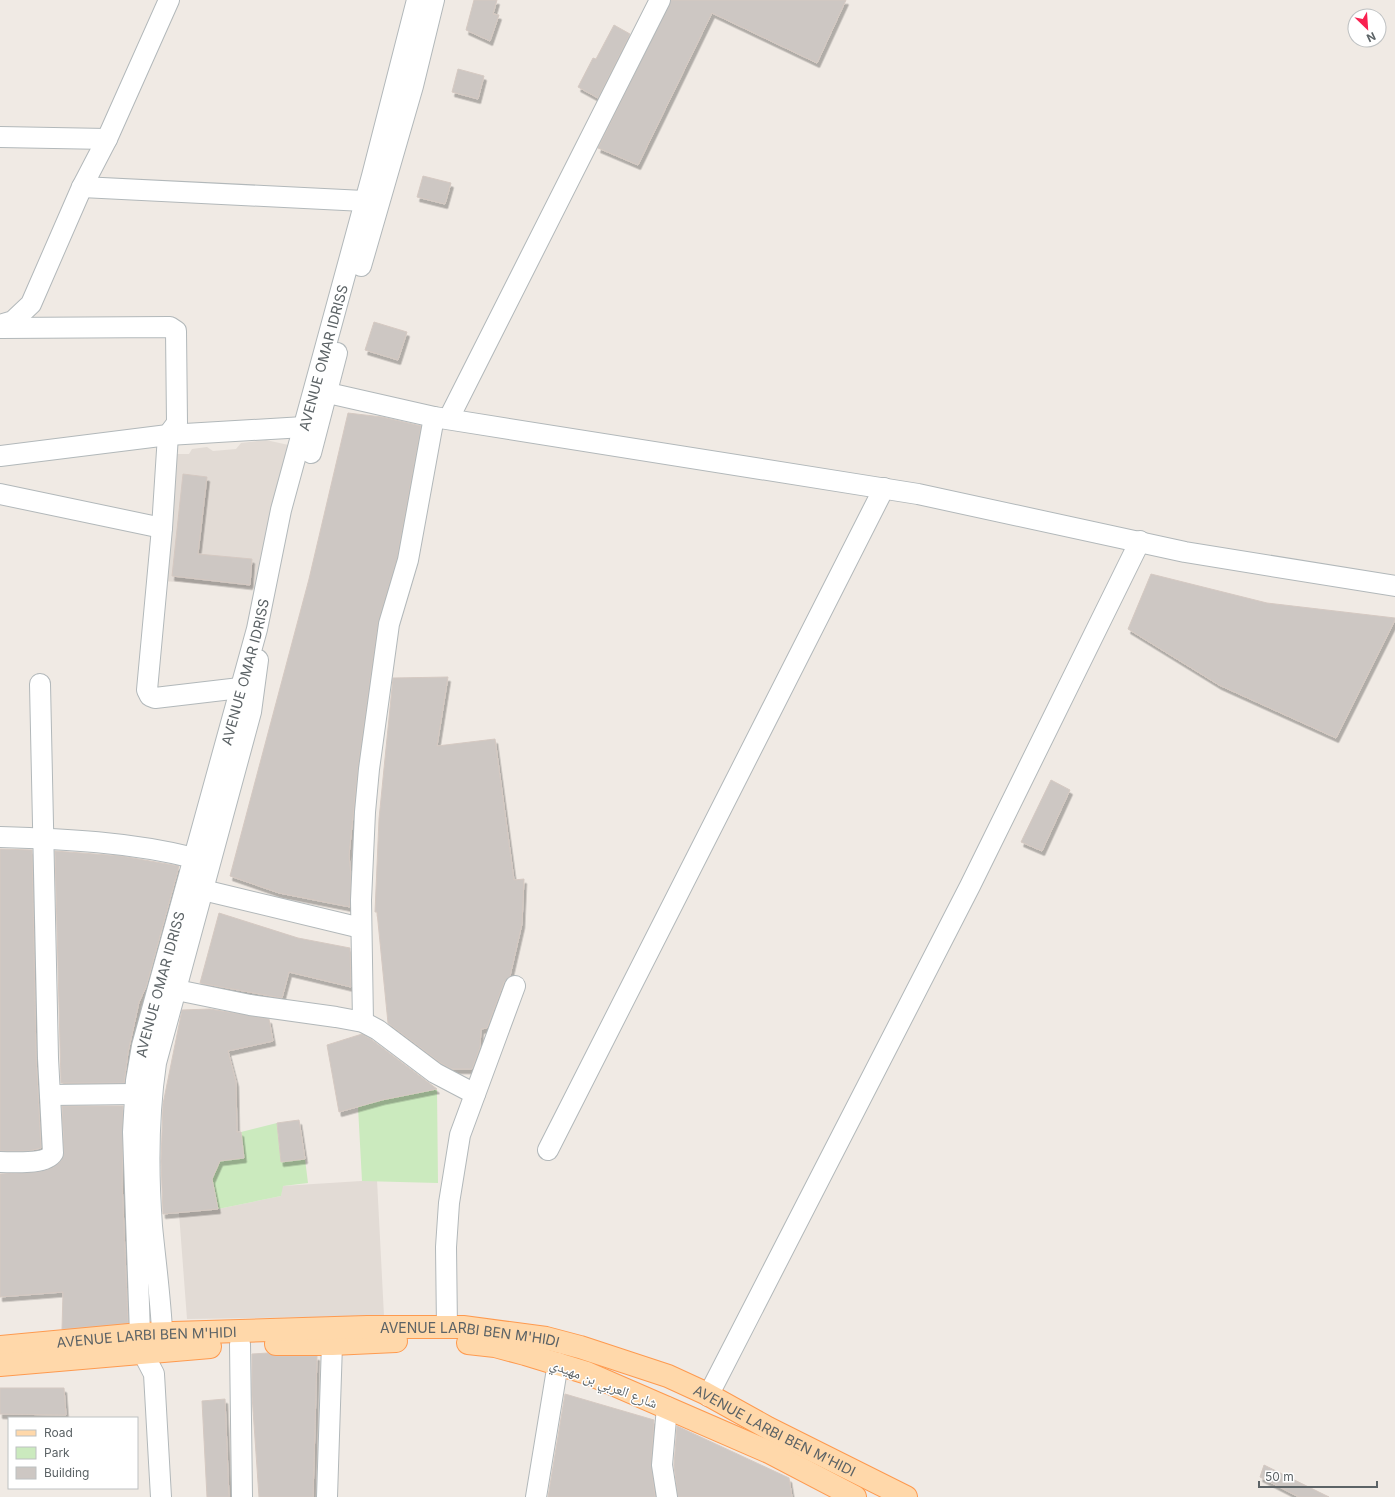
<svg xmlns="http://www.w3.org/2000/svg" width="1395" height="1497" viewBox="0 0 1395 1497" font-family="Inter,'Noto Naskh Arabic',sans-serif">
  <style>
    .education { fill: #e2dbd5 }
    .green { fill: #cbeabe }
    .building { fill: #cdc7c3; stroke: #d5c9c2; filter: url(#shadow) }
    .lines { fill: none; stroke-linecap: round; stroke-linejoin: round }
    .minor-casing { stroke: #b2b8ba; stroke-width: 22 }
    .major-casing { stroke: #fe9a4f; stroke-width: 24 }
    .minor { stroke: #fff; stroke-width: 20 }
    .major { stroke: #ffd8aa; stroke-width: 22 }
    .labels { text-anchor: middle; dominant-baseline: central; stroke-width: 3; stroke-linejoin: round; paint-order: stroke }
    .street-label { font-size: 14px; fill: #5c6366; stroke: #fff }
  </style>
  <defs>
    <filter id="shadow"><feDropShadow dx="2.5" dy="4.5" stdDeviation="0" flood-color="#0004"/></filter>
  </defs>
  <rect width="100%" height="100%" fill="#f0eae4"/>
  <path class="education" d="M266 440 293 446 257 588 163 581 174 454H189L192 449 207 447 213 451 236 449 241 443Z
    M377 1180 384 1316 187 1319 179 1213 218 1209 281 1196 282 1186Z"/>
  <path class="green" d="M437 1089 438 1183 362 1181 358 1107 382 1100Z
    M277 1123 281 1162 305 1159 308 1183 283 1186 281 1196 218 1209 212 1179 220 1161 244 1158 241 1132Z"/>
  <path class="building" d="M474 0H497L493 14 499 15 490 41 466 30Z
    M671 0H846L817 63 712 13 638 165 598 148Z
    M614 25 630 34 598 98 578 87 593 58 596 59Z
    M458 69 484 76 478 99 452 92Z
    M423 176 451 183 445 204 417 197Z
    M374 322 407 332 398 360 365 350Z
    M348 413 382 417 421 426 397 558 378 622 358 767 349 855 351 876 350 907 279 893 230 876 309 579Z
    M183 474 207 477 198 554 252 559 250 585 172 576Z
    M1151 574 1267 603 1395 618V620L1336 738 1219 685 1128 629Z
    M448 677 437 746 495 739 514 880 524 879 522 924 510 976 504 982 487 1028 481 1029 480 1047 472 1069H452L441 1063 388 1023 377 912H375L379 819 393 678Z
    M1051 780 1070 790 1042 851 1021 842Z
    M0 849 32 850 36 1058 41 1148 28 1151H0Z
    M55 851 121 856 179 866 146 987 139 1002 128 1052 124 1083H61Z
    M219 913 298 938 350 948 351 987 289 972 282 998 200 983Z
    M210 1009 269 1019 273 1041 228 1051 236 1082 237 1132H241L244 1158 220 1161 212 1179 218 1209 163 1214 161 1161 163 1104 181 1015 182 1010Z
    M362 1034 372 1040 437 1089 382 1100 339 1112 327 1045Z
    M62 1106H123L122 1182 128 1323 62 1329 63 1292 0 1297V1174L39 1172 54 1167 61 1161 64 1152Z
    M299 1120 305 1159 281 1162 277 1123Z
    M268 1353 276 1356H317L313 1497H259L252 1395V1354Z
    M0 1388H64L66 1415 0 1414Z
    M565 1394 654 1420 651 1464 655 1497H548Z
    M225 1399 229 1497H207L202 1401Z
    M677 1426 789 1478 792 1497H678L674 1465Z
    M1264 1465 1329 1497H1299L1260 1477Z"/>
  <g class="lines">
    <defs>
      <g id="minor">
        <path d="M0 137 107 139"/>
        <path d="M82 187 364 201"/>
        <path d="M361 266 413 86 434 0"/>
        <path d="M0 325 13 321 31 304 82 187 107 139 169 0"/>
        <path d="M0 328 170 327 176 331 177 423 168 435 162 528 147 690 150 696 155 698 240 688"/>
        <path d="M315 390 434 417 918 494 1185 552 1395 586"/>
        <path d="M449 418 660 0"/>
        <path d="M311 453 337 353"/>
        <path d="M0 456 168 435 304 427"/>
        <path d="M0 494 162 528"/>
        <path d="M0 837C65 839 131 842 194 858"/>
        <path d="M203 890 361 928"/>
        <path d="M162 987 250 1005 336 1017 363 1022 378 1030 435 1073 475 1094"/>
        <path d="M363 1022 361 900 365 812 369 769 389 624 408 560 434 417"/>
        <path d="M50 1095 135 1094"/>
        <path d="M548 1150 884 488"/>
        <path d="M0 1162C13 1162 46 1165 53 1153L48 1058 40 684"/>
        <path d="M447 1328 446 1247 449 1203 460 1135 515 986"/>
        <path d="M240 1344 242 1497"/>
        <path d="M163 1350C162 1309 156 1267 152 1226 148 1171 148 1117 156 1063L251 712 258 660"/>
        <path d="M708 1396 970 886 1140 541"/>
        <path d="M667 1407 662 1465 667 1497"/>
        <path id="s1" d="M161 1497 154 1374 142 1351 140 1334 133 1132 136 1081 142 1046 257 629 281 510 372 176 417 0"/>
        <path d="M327 1497 332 1344"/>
        <path d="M536 1497 558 1363"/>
      </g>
      <g id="major">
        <path d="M468 1343 495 1346 525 1354 587 1373 771 1453 855 1497"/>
        <path d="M276 1344H332L396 1341"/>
        <path id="s2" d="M0 1347 140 1334 367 1327H463L546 1338 580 1347 668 1376 705 1393 768 1428 906 1497"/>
        <path d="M0 1365 210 1347"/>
      </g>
    </defs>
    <use href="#minor" class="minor-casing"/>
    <use href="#major" class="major-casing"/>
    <use href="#minor" class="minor"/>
    <use href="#major" class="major"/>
  </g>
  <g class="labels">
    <g class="street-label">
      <text stroke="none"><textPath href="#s1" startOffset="1167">AVENUE OMAR IDRISS</textPath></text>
      <text stroke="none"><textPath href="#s1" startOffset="843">AVENUE OMAR IDRISS</textPath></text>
      <text stroke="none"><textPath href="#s1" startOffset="519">AVENUE OMAR IDRISS</textPath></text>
      <text stroke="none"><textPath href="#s2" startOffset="471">AVENUE LARBI BEN M'HIDI</textPath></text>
      <text stroke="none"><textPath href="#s2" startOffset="147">AVENUE LARBI BEN M'HIDI</textPath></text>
      <text transform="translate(604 1383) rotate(21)">شارع العربي بن مهيدي</text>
      <text stroke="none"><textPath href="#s2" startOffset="795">AVENUE LARBI BEN M'HIDI</textPath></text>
    </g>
  </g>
  <rect x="8" y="1417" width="130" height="72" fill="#ffffff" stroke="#bec1c2"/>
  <rect x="16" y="1430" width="20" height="6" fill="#ffd8aa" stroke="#bec1c2"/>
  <text x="44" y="1437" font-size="12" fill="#5c6366">Road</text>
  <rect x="16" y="1447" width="20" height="12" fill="#cbeabe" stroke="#bec1c2"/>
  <text x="44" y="1457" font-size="12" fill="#5c6366">Park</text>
  <rect x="16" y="1467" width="20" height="12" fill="#cdc7c3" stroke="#bec1c2"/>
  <text x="44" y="1477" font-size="12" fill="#5c6366">Building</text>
  <g transform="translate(1367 28) rotate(155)"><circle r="19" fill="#ffffff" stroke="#bec1c2"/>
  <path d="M0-3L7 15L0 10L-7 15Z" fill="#f92150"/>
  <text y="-6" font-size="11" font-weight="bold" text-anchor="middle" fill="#5c6366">N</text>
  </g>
  <path d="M1259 1481v6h118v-6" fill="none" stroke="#5c6366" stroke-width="2"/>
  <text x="1265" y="1481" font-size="12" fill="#5c6366" stroke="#ffffff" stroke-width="3" paint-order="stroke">50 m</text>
</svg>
